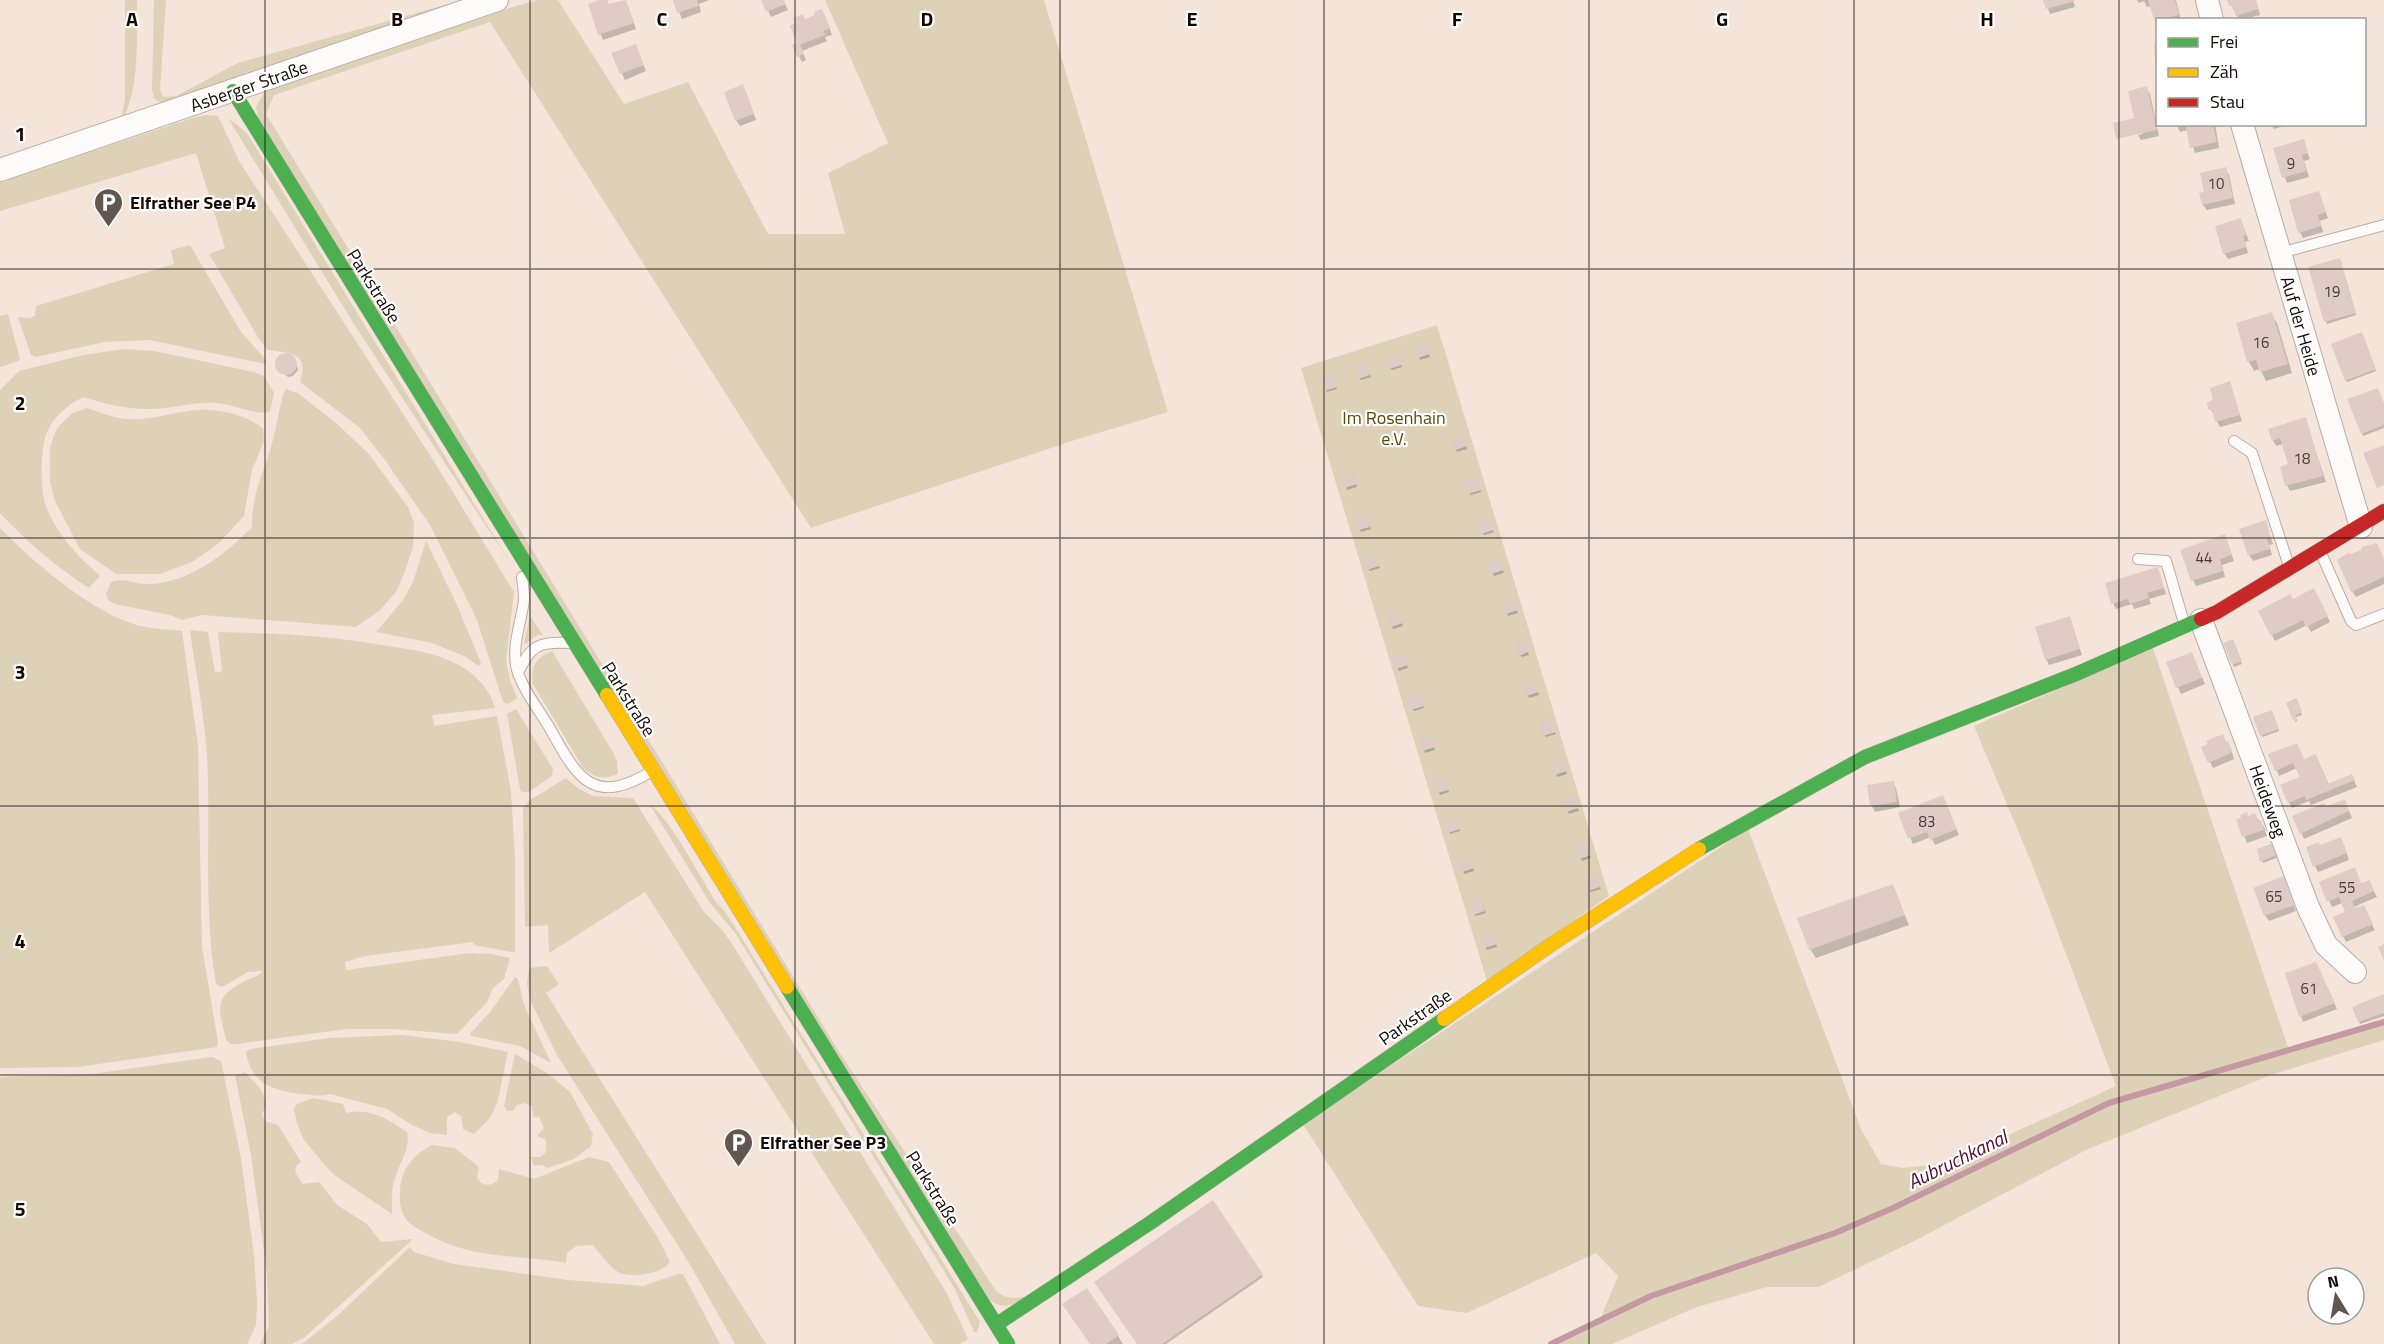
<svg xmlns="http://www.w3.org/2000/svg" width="2384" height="1344" viewBox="0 0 2384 1344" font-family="'Titillium Web',sans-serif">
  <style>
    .green { fill: #ddd2b8 }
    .shadow { fill: #0003 }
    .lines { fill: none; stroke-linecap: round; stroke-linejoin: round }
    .stream { stroke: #c499a2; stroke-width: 6 }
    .building { fill: #e0ccc7 }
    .lane-casing { stroke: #baaea6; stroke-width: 12 }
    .street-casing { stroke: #baaea6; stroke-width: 24 }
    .fast-casing { stroke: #baaea6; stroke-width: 15 }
    .slow-casing { stroke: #baaea6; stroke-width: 15 }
    .jam-casing { stroke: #baaea6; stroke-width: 15 }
    .lane { stroke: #fdfbf9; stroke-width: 10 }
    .street { stroke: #fdfbf9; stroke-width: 22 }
    .fast { stroke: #4caf50; stroke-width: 14 }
    .slow { stroke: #ffc107; stroke-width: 14 }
    .jam { stroke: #c62828; stroke-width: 14 }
    .grid { fill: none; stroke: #120905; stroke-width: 1.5; stroke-opacity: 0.55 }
    .labels { text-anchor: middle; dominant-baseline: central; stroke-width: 4.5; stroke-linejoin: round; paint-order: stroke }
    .number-label { font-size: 15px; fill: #463a36 }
    .street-label { font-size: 18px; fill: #120905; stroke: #fff }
    .poi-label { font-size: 18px; font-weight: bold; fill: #120905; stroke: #fff; text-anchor: start }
    .park-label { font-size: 18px; fill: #564b07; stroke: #fff }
    .water-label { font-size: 20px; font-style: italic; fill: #520e2c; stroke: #fff }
    .grid-label { font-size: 20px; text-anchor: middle; font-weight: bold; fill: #120905; stroke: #fff; stroke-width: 4.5; stroke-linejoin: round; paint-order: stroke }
  </style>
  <rect width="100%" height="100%" fill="#f4e4da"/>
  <path class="green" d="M125 0H137C136 41 141 89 120 125L125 100Z
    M154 0H166L160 90 163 97 176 96 238 63 463 0 162 104 154 98 152 90Z
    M537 0H558L624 104 688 82 768 234H845L828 173 888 143 825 0H1044L1168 412 1075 440 811 528 490 22 274 95 266 114 838 1050 996 1291C1008 1301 1018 1298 1033 1295 1018 1303 1004 1312 989 1299L834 1053 259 121 256 107 264 93 272 87 486 15Z
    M206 115 218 116 239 161 435 463 514 592 506 660 510 680 517 698 508 704 503 702 477 620 430 525 385 460 360 428 300 382C310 352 290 353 268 350L259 339 209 254 225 248 196 153 0 211V182L192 118Z
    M228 118 247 133 511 564 352 321Z
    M190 245 241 332 266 360V364L149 340 105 342 36 357 31 355 18 317 29 318 35 316 36 306 174 264 171 250Z
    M8 314 20 359 18 361 0 367V316Z
    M1437 325 1609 896 1487 981 1301 368Z
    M124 349 154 351 254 372 264 376 274 393 270 412C251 415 235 404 216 403 192 401 170 410 147 409 124 409 104 403 83 397 69 404 53 417 47 432 40 448 40 490 46 506 57 535 78 556 100 576L89 588C56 567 26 541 0 513V390L19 371 83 355Z
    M286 389 299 394 335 422 368 453 408 507 414 523 413 547 405 571 396 592 379 611 356 627 202 615 182 620 170 615 115 604 108 600 106 594 111 582C123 577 136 585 148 584 187 584 226 554 252 527 251 499 262 476 270 450 276 432 278 413 283 395Z
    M87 408C99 412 114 418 127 419 151 421 173 412 196 410 218 408 246 415 263 428L264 441 252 470 244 516 219 543 192 562 160 574H116L80 549 55 501 50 482V448L54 435 59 426 71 414Z
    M0 528C31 560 88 609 131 623 147 629 165 629 182 631L198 746 202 947 218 1042 217 1047 78 1067 0 1068Z
    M426 541 457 605 481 663 479 666 464 656 432 643 376 632 403 600 413 582Z
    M530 616 543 635H537L526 644 524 643Z
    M192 630 208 632 215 673 222 671 218 632C272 633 329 635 382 645 407 649 434 652 457 664 473 672 491 690 495 708L432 715 434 726 497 716 511 791 515 859V951L512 952 474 945 473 942 365 956 345 962 346 970 470 953 491 954 510 958 504 979 493 988 487 1002 457 1034 391 1029H347L236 1044H230L226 1040C219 1008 212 997 247 980 253 977 259 976 263 971L248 972 222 987 216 984C203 908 211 831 207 755 204 714 196 673 190 632Z
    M2153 648 2289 1050 2298 1044 2384 1020V1040L2271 1075 2088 1149 1918 1239 1819 1287H1767L1697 1307 1612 1344H1552L1601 1317 1618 1276 1596 1253 1467 1313 1418 1306 1303 1124 1748 829 1861 1129 1881 1164 1902 1168 1947 1163 2116 1086 2032 864 1974 726Z
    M552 651 614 754 617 761 618 774C604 780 594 778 583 768L533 684C530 667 536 657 552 651Z
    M516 709 553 769 552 776 529 792H522L520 789 507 714Z
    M566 778 579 789 593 796 633 798 704 912 723 931 734 947 946 1292 968 1339 960 1344H934L645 892 549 953 548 925 525 927 523 808 530 800Z
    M650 805C671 819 701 879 716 902L726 913 980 1322 977 1332H974L955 1289 736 934 710 903Z
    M547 966 559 984 546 993 766 1344H735L689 1263 557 1055 530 1000 527 982 529 968Z
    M515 977 518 979 524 1005 551 1063 520 1046 472 1036 470 1034 490 1012Z
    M402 1035 460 1042 508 1052 497 1104 490 1118 474 1134 463 1129 461 1116 455 1112 447 1117V1135L430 1133 410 1124 387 1109 330 1094C322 1097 310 1095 302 1094 272 1091 251 1083 246 1052L250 1049 329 1038Z
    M515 1054 547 1073 570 1092 593 1134 591 1146 574 1159 547 1168 542 1165 534 1166 531 1157H540L546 1152V1140L537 1136 544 1128 539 1117H533L532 1106 525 1103 517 1105 513 1111H507L504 1106Z
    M212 1057 221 1061 241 1158 254 1255 257 1302 256 1325 247 1344H0V1077L92 1074Z
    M245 1072C255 1083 273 1098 262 1114L265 1121 278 1125 301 1162 297 1165 295 1171 302 1184 319 1182 337 1205 367 1224 381 1242 413 1239 305 1337 292 1344H260L269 1326 267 1274 251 1155 235 1075Z
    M314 1098 343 1104 346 1113C368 1107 389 1119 407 1132 411 1149 398 1165 394 1181 391 1191 392 1204 392 1214L334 1175 323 1163 304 1140 297 1124 294 1109 297 1104Z
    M432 1145 455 1148 479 1167 477 1177 481 1183C488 1186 492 1185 498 1180L499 1169 534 1179 589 1157 609 1162 658 1238 670 1262C662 1274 633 1278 620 1273 610 1268 600 1253 592 1245L576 1246 567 1253 566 1263C521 1255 476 1259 435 1238 412 1226 398 1222 400 1191 401 1169 413 1155 432 1145Z
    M410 1247 414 1252 454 1264 568 1280 643 1286 678 1274H683L720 1344H302L336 1317Z"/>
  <path class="shadow" d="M606 0 609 5 628 6 636 29 603 40 589 5Z
    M674 0H709L699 4 701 12 682 19Z
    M763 0H783L788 10 771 17Z
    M2045 0H2073L2075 7 2050 14Z
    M2137 0H2176L2181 20H2158V24L2152 6 2147 7 2144 1 2139 3Z
    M2228 0H2256L2260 15 2240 20Z
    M817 16H825L832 35 825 37 827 41 802 51 806 60 802 62 799 56V44L805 21Z
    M638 51 646 71 625 80 613 54Z
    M2146 88 2150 94 2159 136 2141 140 2138 135 2143 134V131L2136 128Z
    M746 92 756 120 740 126 736 120Z
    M2176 124H2215L2219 148 2195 153 2188 130 2180 132Z
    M2271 124H2290L2274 129Z
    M2303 141 2310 159 2304 161 2309 177 2287 183 2275 149Z
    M2225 169 2229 175 2235 204 2207 210 2203 205 2206 193Z
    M2319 193 2328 218 2320 221 2323 232 2303 238 2300 232Z
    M2241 220 2249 241 2245 242 2248 253 2228 259 2224 253Z
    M2341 262 2356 315 2327 324 2310 268Z
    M2271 314 2277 323 2292 373 2266 381 2260 369 2254 371 2249 362 2237 324Z
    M2362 337 2376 371 2347 382 2346 380Z
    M1427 347 1430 357 1420 360 1416 348Z
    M289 354 296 362 298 370 293 376 288 377 278 369 277 362 281 355Z
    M1399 357 1402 367 1392 370 1390 368Z
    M1367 367 1371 377 1361 380 1359 378Z
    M1334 380 1337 389 1327 392 1326 390Z
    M2229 383 2242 421 2220 427 2210 408Z
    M2384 405V428L2363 436 2362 433Z
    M2305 419 2326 482 2290 491 2287 485 2290 465 2283 444 2276 446 2273 440Z
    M1464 439 1467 449 1457 452 1456 449Z
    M1354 477 1357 487 1347 490 1346 487Z
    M1478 483 1481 492 1471 495 1469 493Z
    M1367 519 1371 529 1361 532 1356 520Z
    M1491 522 1494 532 1484 535 1483 533Z
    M2265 522 2273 544 2269 545 2272 555 2253 561 2249 555Z
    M2227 542 2234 561 2222 565 2225 577 2196 586 2193 580Z
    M2351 556 2384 560V584L2356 597 2352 591Z
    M1376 558 1380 568 1370 571 1368 569Z
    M1500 563 1504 573 1494 576 1489 564Z
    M2157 569 2166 594 2149 599 2151 604 2134 609 2132 604 2116 609 2113 603Z
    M2317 596 2330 622 2311 632 2307 625 2275 641 2272 635 2292 601Z
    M1515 603 1518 613 1508 616 1507 613Z
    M1400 616 1403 626 1393 629 1392 626Z
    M2070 618 2082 655 2049 665 2046 659Z
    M2234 643 2242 664 2234 667 2233 665Z
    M1525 645 1529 655 1522 657 1520 655Z
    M2192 654 2205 684 2181 694 2168 663Z
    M1405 658 1408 668 1399 671 1397 668Z
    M1536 685 1539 695 1529 698 1525 686Z
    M1420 698 1424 708 1414 711 1412 709Z
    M2298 702 2302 715 2296 717 2297 721 2295 722Z
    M2273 714 2279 731 2263 737 2261 735Z
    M1552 724 1556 734 1546 737 1544 735Z
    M1432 740 1435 750 1425 753 1421 741Z
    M2226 744 2231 749 2234 759 2213 768 2203 748Z
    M2270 755 2304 760 2322 769 2329 785 2352 776 2357 787 2311 805 2309 801 2292 808 2289 802 2301 778 2297 768 2279 776Z
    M1553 764H1564L1567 774 1557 777Z
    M1446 782 1449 792 1440 795 1435 783Z
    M1893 782 1896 788 1900 807 1875 812 1872 806 1868 786Z
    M1575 801 1579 811 1569 814 1567 811Z
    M2345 801 2352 818 2304 839 2294 817Z
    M1945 802 1959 835 1935 845 1931 837 1913 844 1900 814Z
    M2255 815 2264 827 2267 836 2247 843 2238 820Z
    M1457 821 1460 831 1450 834 1449 832Z
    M2274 845 2279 857 2263 863 2262 861Z
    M2344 845 2349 860 2318 872 2315 866Z
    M1588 847 1591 858 1582 861 1580 858Z
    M1471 861 1474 871 1464 874 1460 862Z
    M2283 878 2296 911 2269 921 2265 915Z
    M1597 879 1601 889 1591 892 1589 890Z
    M2369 882 2377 897 2349 909 2363 907 2375 930 2346 942 2343 936 2346 913 2342 903 2332 907 2321 883 2362 885Z
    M1892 885 1909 925 1816 958 1810 949Z
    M1483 904 1486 913 1476 916 1474 914Z
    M1494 937 1497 947 1487 950 1486 947Z
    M2319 970 2337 1009 2303 1022 2287 974Z
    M2384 997V1016L2360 1024 2354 1007Z
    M1212 1202 1263 1277 1166 1344H1139Z
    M1086 1290 1118 1336 1123 1344H1091Z"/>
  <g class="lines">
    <path class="stream" d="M1551 1344 1651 1296 1835 1233 1893 1208 2109 1103 2384 1022"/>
  </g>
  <path class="building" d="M599 0H607L609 4 626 0 634 23 598 35 588 4Z
    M673 0H697L699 6 677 13Z
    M761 0H784L786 4 766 12Z
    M2043 0H2075V1L2046 9Z
    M2148 0H2175L2179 15 2157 20 2155 22Z
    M2227 0H2256L2258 9 2236 16 2232 5 2229 6Z
    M822 9 830 28 823 31 825 35 800 45 804 54 797 57 792 45 797 43 790 26 795 23 793 18 803 14 805 19 815 15 814 12Z
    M636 44 644 65 620 74 611 53Z
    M2154 46H2157V63H2156Z
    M743 84 754 114 735 121 724 92Z
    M2147 86 2157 130 2116 139 2113 123 2134 118 2128 91Z
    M2185 124H2217L2213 126 2217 142 2190 148Z
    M2304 139 2308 153 2302 155 2306 171 2282 178 2273 148Z
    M2226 167 2233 198 2202 205 2199 193 2204 192 2200 173Z
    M2319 191 2326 212 2318 215 2321 226 2298 233 2289 200Z
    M2241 218 2246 235 2243 236 2246 247 2223 254 2215 226Z
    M2340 258 2356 313 2324 322 2308 267Z
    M2272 312 2288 364 2260 372 2256 360 2247 362 2236 323Z
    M2362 332 2376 369 2345 381 2331 344Z
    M1426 343 1430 354 1417 358 1414 347Z
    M275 364a11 11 0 1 1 22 0a11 11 0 1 1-22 0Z
    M1398 353 1402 365 1389 369 1385 357Z
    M1367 363 1370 375 1358 379 1354 367Z
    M1333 375 1337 387 1324 391 1321 379Z
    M2230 381 2240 415 2215 422 2212 410 2208 409 2207 403 2213 399 2210 388Z
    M2378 388 2384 403V425L2361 434 2347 399Z
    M2306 417 2323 476 2285 486 2280 467 2288 464 2280 438 2272 441 2268 429Z
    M1463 435 1467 446 1455 450 1451 438Z
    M2384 445V485L2377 488 2363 453Z
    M1353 473 1357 484 1344 488 1341 477Z
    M1477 478 1481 490 1468 494 1464 482Z
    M1367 515 1370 527 1358 530 1354 519Z
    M1490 518 1494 530 1481 534 1478 522Z
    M2266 520 2271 538 2267 539 2270 549 2248 556 2239 529Z
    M2225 534 2232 555 2220 559 2223 571 2191 581 2180 550Z
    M2377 543 2384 559V577L2351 592 2337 560 2348 553 2351 554 2361 550 2362 547Z
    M1376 554 1379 566 1367 570 1363 558Z
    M1500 559 1503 570 1491 574 1487 563Z
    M2158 567 2164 588 2147 593 2149 598 2130 604 2128 599 2111 604 2105 583Z
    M2314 588 2328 616 2306 627 2303 620 2271 636 2258 611 2290 594 2293 599Z
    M1515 599 1518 610 1506 614 1502 603Z
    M1399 611 1403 623 1391 627 1387 615Z
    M2070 616 2080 649 2045 660 2035 627Z
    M2233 639 2242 661 2232 665 2223 643Z
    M1525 641 1528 652 1519 656 1515 644Z
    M2192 652 2202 678 2176 688 2166 662Z
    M1405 654 1408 665 1396 669 1392 657Z
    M1535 681 1539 692 1526 696 1523 685Z
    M1420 694 1424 706 1411 710 1407 698Z
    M2297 698 2302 712 2296 715 2297 718 2293 720 2286 703Z
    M2272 710 2279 729 2260 736 2253 717Z
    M1552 720 1556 732 1543 736 1539 724Z
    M2223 734 2226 742 2228 741 2232 750 2231 753 2208 763 2201 747 2208 744 2206 741Z
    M1431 736 1435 747 1422 751 1419 740Z
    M2297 743 2304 759 2316 754 2328 784 2352 774 2355 780 2306 800 2305 796 2288 803 2280 785 2300 777 2293 763 2275 771 2268 754Z
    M1563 759 1567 771 1554 775 1551 763Z
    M1446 778 1449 790 1437 793 1433 782Z
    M1894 781 1897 802 1870 806 1867 785Z
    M1943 795 1957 829 1930 840 1927 832 1908 839 1898 813Z
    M1575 796 1578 808 1566 812 1562 800Z
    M2345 799 2349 811 2300 834 2292 816 2324 803 2326 807Z
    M2247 812 2248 816 2255 813 2258 821 2261 820 2264 830 2242 837 2236 819 2241 818 2240 815Z
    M1457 817 1460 829 1448 833 1444 821Z
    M2341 837 2347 853 2313 867 2306 847 2319 842 2320 845Z
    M1588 843 1591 855 1579 859 1575 847Z
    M2274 843 2279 854 2260 862 2257 849Z
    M1471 857 1474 868 1462 872 1458 861Z
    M2355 867 2361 883 2370 880 2374 891 2352 901 2355 908 2364 905 2373 924 2342 937 2333 917 2345 912 2339 897 2327 902 2319 882Z
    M1597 875 1600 887 1588 891 1584 879Z
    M2284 876 2294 905 2264 916 2253 888Z
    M1893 884 1905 915 1809 950 1797 918Z
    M1482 899 1485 911 1473 915 1469 903Z
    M1493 933 1497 944 1484 948 1481 936Z
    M2384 944V961L2378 947Z
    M2316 962 2335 1003 2299 1017 2285 973Z
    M2384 994V1013L2358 1022 2352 1007Z
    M1213 1200 1263 1274 1162 1344H1137L1094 1282Z
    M1087 1288 1119 1335 1106 1344H1090L1062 1304Z"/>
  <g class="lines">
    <defs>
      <path id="lane" d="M2280 253 2384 225
        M2234 441 2252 453 2289 566
        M2320 551 2351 621 2356 625 2384 614
        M2138 559 2166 561 2184 623
        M522 577C523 584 524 592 524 600 521 624 510 649 518 673 524 691 538 709 548 725 576 775 591 809 652 771
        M518 673C530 646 539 641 568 643"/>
      <path id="street" d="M2207 0 2212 20
        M2242 124 2361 527
        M0 170 497 0
        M2201 620 2308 907 2326 945 2355 972"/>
      <path id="fast" d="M233 91 607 695
        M1699 849 1865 757 2076 674 2201 619
        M787 987 1008 1344
        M997 1324 1150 1223 1444 1019"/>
      <path id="slow" d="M607 695 787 987
        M1444 1019 1552 944 1699 849"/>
      <path id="jam" d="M2201 619 2217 612 2384 511"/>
    </defs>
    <use href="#lane" class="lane-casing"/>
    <use href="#street" class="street-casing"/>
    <use href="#fast" class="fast-casing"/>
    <use href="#slow" class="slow-casing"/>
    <use href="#jam" class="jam-casing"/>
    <use href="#lane" class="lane"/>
    <use href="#street" class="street"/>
    <use href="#fast" class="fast"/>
    <use href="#slow" class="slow"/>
    <use href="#jam" class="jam"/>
  </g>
  <path class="grid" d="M265 0V1344M530 0V1344M795 0V1344M1060 0V1344M1324 0V1344M1589 0V1344M1854 0V1344M2119 0V1344M0 269H2384M0 538H2384M0 806H2384M0 1075H2384"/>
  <defs>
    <symbol id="parking-pin" viewBox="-11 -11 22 30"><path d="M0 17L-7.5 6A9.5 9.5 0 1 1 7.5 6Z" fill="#615650" stroke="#fff"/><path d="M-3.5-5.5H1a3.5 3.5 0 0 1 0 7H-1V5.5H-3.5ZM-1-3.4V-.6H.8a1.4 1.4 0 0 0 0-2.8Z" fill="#fff"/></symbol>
  </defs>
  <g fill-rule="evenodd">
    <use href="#parking-pin" x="92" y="186" width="33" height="45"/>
    <use href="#parking-pin" x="722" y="1126" width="33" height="45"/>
  </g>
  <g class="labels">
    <g class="number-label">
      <text x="2291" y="163">9</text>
      <text x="2216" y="183">10</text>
      <text x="2332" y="291">19</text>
      <text x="2261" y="342">16</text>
      <text x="2302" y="458">18</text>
      <text x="2204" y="557">44</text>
      <text x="1927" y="821">83</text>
      <text x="2347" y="887">55</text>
      <text x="2274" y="896">65</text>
      <text x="2309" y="988">61</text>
    </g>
    <g class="street-label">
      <text transform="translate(249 86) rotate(-19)">Asberger Straße</text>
      <text transform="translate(374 286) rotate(58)">Parkstraße</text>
      <text transform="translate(2301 326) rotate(74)">Auf der Heide</text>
      <text transform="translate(629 699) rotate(58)">Parkstraße</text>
      <text transform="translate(2268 801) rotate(70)">Heideweg</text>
      <text transform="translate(1415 1017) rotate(-35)">Parkstraße</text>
      <text transform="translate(933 1188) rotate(58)">Parkstraße</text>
    </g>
    <g class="poi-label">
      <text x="130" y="202">Elfrather See P4</text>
      <text x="760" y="1142">Elfrather See P3</text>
    </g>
    <g class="park-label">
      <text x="1394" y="417">Im Rosenhain<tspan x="1394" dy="21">e.V.</tspan></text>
    </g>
    <g class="water-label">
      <text transform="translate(1957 1159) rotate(-26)">Aubruchkanal</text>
    </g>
  </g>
  <g class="grid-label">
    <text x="132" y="26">A</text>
    <text x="397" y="26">B</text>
    <text x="662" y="26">C</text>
    <text x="927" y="26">D</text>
    <text x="1192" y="26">E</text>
    <text x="1457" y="26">F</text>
    <text x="1722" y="26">G</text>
    <text x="1987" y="26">H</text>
    <text x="20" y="141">1</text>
    <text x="20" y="410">2</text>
    <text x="20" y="679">3</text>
    <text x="20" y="948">4</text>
    <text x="20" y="1216">5</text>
  </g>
  <rect x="2156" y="18" width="210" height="108" fill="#ffffff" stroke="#a09d9b" stroke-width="1.5"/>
  <rect x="2168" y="38" width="30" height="9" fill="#4caf50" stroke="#a09d9b" stroke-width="1.5"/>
  <text x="2210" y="48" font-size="18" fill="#120905">Frei</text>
  <rect x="2168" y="68" width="30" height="9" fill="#ffc107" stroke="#a09d9b" stroke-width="1.5"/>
  <text x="2210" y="78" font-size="18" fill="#120905">Zäh</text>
  <rect x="2168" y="98" width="30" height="9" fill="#c62828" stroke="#a09d9b" stroke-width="1.5"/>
  <text x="2210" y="108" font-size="18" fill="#120905">Stau</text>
  <g transform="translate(2336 1296) rotate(349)"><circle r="28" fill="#ffffff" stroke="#a09d9b" stroke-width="1.5"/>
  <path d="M0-4.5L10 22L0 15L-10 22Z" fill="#615650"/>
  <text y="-9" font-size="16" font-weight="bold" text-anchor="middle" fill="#120905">N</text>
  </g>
</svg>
